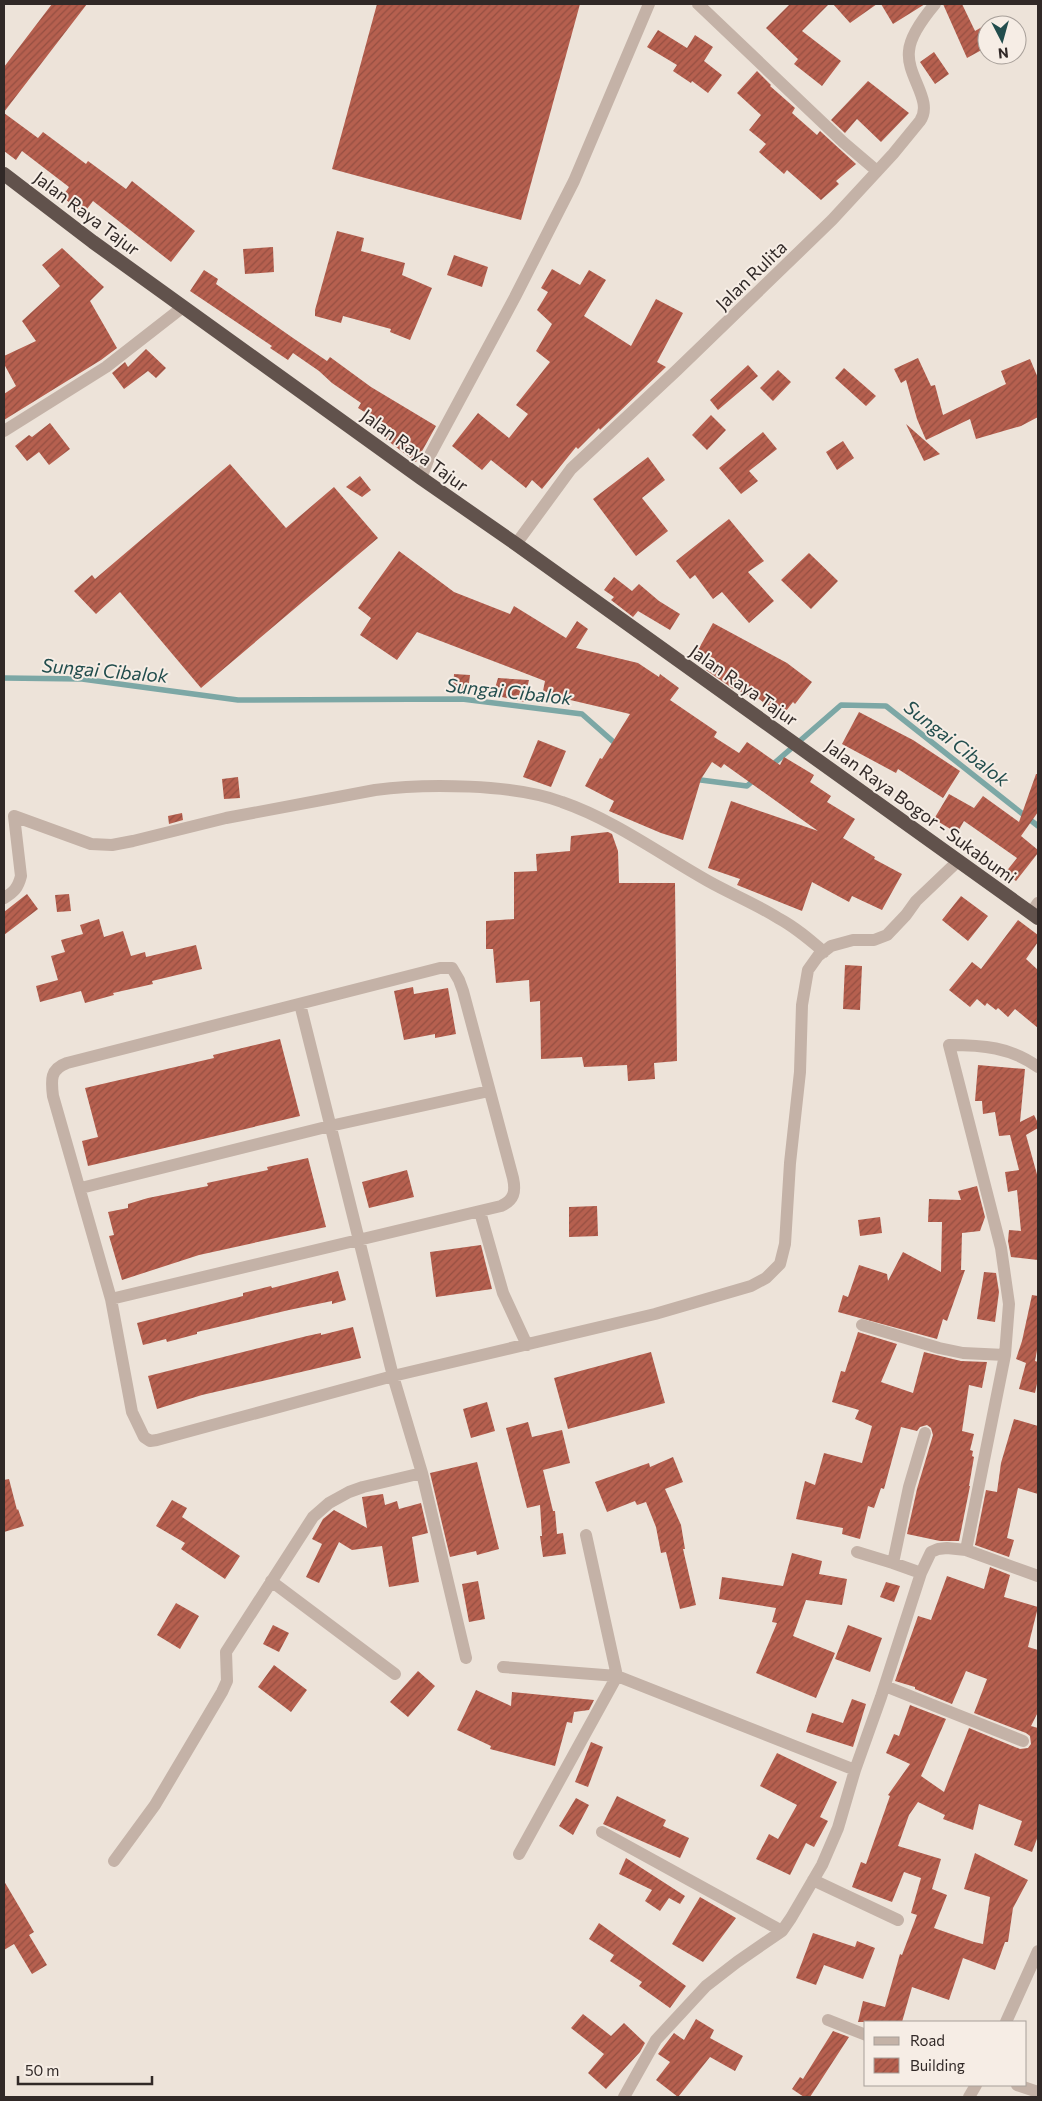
<svg xmlns="http://www.w3.org/2000/svg" width="1042" height="2101" viewBox="0 0 1042 2101" font-family="Commissioner,sans-serif">
  <style>
    .lines { fill: none; stroke-linecap: round; stroke-linejoin: round }
    .stream { stroke: #7ca7a5; stroke-width: 5.5 }
    .building { fill: url(#building-hatch) }
    .minor { stroke: #c4b2a7; stroke-width: 12 }
    .trunk { stroke: #61524c; stroke-width: 14 }
    .labels { text-anchor: middle; dominant-baseline: central; stroke-width: 4; stroke-linejoin: round; paint-order: stroke }
    .street-label { font-size: 18px; fill: #312927; stroke: #f6ede5 }
    .water-label { font-size: 19px; font-style: italic; fill: #224d4d; stroke: #f6ede5 }
  </style>
  <defs>
    <pattern id="building-hatch" width="6" height="6" patternUnits="userSpaceOnUse" patternTransform="scale(1.25)"><rect width="6" height="6" fill="#b6604f"/><path d="M-1 1l2-2M0 6l6-6M5 7l2-2" fill="none" stroke="#954f42"/></pattern>
  </defs>
  <rect width="100%" height="100%" fill="#ede3d9"/>
  <g class="lines">
    <path class="stream" d="M4 678 82 679 238 700 462 699 582 714 617 745
      M771 766 841 705 886 706 1038 826
      M693 779 747 786 756 778"/>
  </g>
  <path class="building" d="M52 4H87L4 112V67Z
    M377 4H580L521 220 332 169Z
    M790 4H829L802 31 841 61 822 86 794 64 798 59 766 28Z
    M833 4H877L850 23Z
    M881 4H925L893 24Z
    M943 4H962L975 31 987 24V47L967 58Z
    M658 30 687 48 695 35 713 47 704 61 722 75 708 93 692 81 691 83 673 71 677 65 647 47Z
    M934 52 949 74 935 84 920 62Z
    M757 71 771 85 770 86 795 108 792 113 817 135 820 131 856 164 836 181 839 184 821 200 787 170 784 174 759 152 766 144 749 130 761 115 737 93Z
    M868 81 909 113 881 142 857 119 845 133 831 120Z
    M4 113 38 138 43 132 86 164 88 161 126 189 132 181 195 231 171 262 93 201 84 213 62 197 69 187 22 151 16 160 4 151Z
    M337 231 364 238 361 251 405 263 402 275 432 288 410 340 390 332 391 329 343 316 341 323 315 316V310Z
    M273 247 274 272 245 274 243 249Z
    M62 248 104 287 90 301 117 348 101 360 4 420V394L16 386 4 364V356L36 341 22 321 60 286 42 265Z
    M454 255 488 267 482 287 447 275Z
    M552 269 580 285 589 270 606 280 584 316 631 346 656 299 683 313 657 362 666 367 617 414 600 430 599 428 578 449 576 447 542 489 532 480 526 488 491 460 482 470 452 446 478 413 509 438 528 414 516 405 550 362 536 351 552 324 537 310 548 292 541 288Z
    M204 270 218 279 216 284 293 338 327 361 330 357 371 387 436 426 416 462 384 438 391 428 358 408 361 403 332 383 319 371 293 353 288 360 270 348 272 346 190 291Z
    M146 349 166 368 156 378 148 371 124 389 112 373 125 362 128 367Z
    M918 358 931 386 935 385 943 415 1006 384 1001 371 1030 359 1038 378V417L1021 426 976 439 970 419 926 440 917 419 906 380 901 383 894 369Z
    M748 365 758 376 718 410 710 400Z
    M844 368 876 396 866 406 835 378Z
    M778 370 791 382 773 401 760 388Z
    M711 415 726 430 707 450 692 435Z
    M50 423 70 449 49 465 39 452 27 461 15 446 29 435 32 437Z
    M906 424 940 454 924 461Z
    M763 432 777 449 749 471 758 481 741 494 719 468Z
    M843 441 854 458 837 470 826 452Z
    M648 457 665 480 642 498 668 531 636 556 593 499Z
    M230 464 286 528 334 487 378 538 201 688 120 592 96 614 74 591 92 575 95 579Z
    M360 476 371 490 362 497 346 487Z
    M729 519 764 561 748 572 774 601 749 623 722 592 713 599 695 575 690 579 676 561Z
    M399 551 454 592 510 614 514 606 566 638 577 621 588 629 576 648 638 663 659 677 660 674 679 688 670 700 717 732 714 737 739 753 747 742 780 765 784 757 814 775 810 782 831 796 827 802 855 819 843 838 875 857 874 859 902 874 882 910 852 896 849 902 812 882 802 911 737 885 740 879 708 868 731 801 818 831 724 764 721 768 712 762 701 779 683 840 661 833 609 811 614 801 585 786 600 758 602 759 630 714 566 699 567 697 543 691 545 681 417 632 397 660 360 635 371 618 358 608Z
    M809 553 838 581 811 609 781 580Z
    M614 577 632 591 639 584 659 601 680 614 670 630 638 611 633 617 611 600 614 597 604 590Z
    M713 623 787 663 812 682 795 704 793 702 782 716 755 696 754 698 732 688 706 670 715 659 698 650Z
    M454 674 470 675 468 691 453 689Z
    M498 678 529 680 524 702 493 695Z
    M859 712 913 740 960 771 943 798 898 769 896 773 842 744Z
    M538 740 566 751 551 787 523 777Z
    M1036 774H1038V812L1021 836 1038 850V853L1016 881 1005 873 1017 858 964 821 957 833 934 819 949 794 974 808 983 796 1019 822Z
    M238 777 240 798 224 799 222 779Z
    M182 813 183 820 169 824 168 816Z
    M608 832 612 834 618 851 619 883H675L677 1061 654 1063 655 1079 628 1081 627 1065 584 1067 582 1057 541 1059 540 1001 530 1002 529 980 496 983 493 949H486V921L514 919V872L537 871 536 854 570 851 571 836Z
    M27 894 38 909 4 935V912Z
    M69 894 71 911 57 912 55 895Z
    M961 896 988 916 968 941 942 920Z
    M99 919 104 937 123 931 131 956 145 952 146 957 196 945 202 969 152 981 153 984 113 993 114 995 85 1003 81 991 40 1002 36 986 58 980 51 956 65 952 61 940 83 934 80 925Z
    M1018 920 1038 935V942L1026 959 1038 970V1028L1015 1009 1008 1017 998 1008 996 1010 987 1003 985 1006 977 999 970 1007 949 990 972 962 981 969Z
    M845 965 862 966 860 1010 843 1009Z
    M413 987 414 994 448 988 456 1034 435 1038V1034L404 1040 394 991Z
    M280 1039 300 1116 88 1166 82 1141 98 1137 85 1088 214 1058 213 1055Z
    M978 1065 1025 1069 1020 1122 1034 1115 1038 1123V1128L1026 1135 1038 1178V1260L1011 1257 1008 1241 1009 1230 1021 1231 1017 1190 1008 1192 1005 1172 1019 1170 1010 1135 999 1136 995 1112 983 1114 982 1101H975Z
    M308 1158 326 1227 199 1255 122 1280 109 1236 114 1235 108 1212 128 1208V1204L148 1198 208 1186 207 1183 268 1170 267 1167Z
    M407 1170 414 1197 369 1208 362 1182Z
    M977 1186 985 1217 980 1231 962 1233 961 1270H965L947 1321 943 1319 937 1339 838 1312 843 1295 848 1297 859 1265 887 1274 888 1281 903 1252 941 1272 942 1222H928L929 1199 961 1200 958 1191Z
    M597 1206 598 1236 569 1237V1207Z
    M880 1217 882 1233 860 1236 858 1220Z
    M481 1245 492 1289 436 1297 430 1252Z
    M338 1271 346 1300 332 1304V1301L289 1310 197 1332V1334L167 1342 166 1339 143 1345 137 1323 243 1296V1293L271 1286 272 1288Z
    M984 1272 996 1273 999 1292 995 1322 977 1319Z
    M1032 1295 1038 1296V1345L1035 1361 1038 1362V1379L1035 1393 1019 1389 1026 1363 1016 1359 1022 1341Z
    M353 1327 361 1358 202 1395 157 1409 148 1376 307 1336 321 1333V1335Z
    M858 1332 897 1344 881 1382 913 1393 924 1352 961 1361 987 1362 982 1388 969 1385 962 1431 974 1434 970 1450 973 1451 972 1456 974 1457 969 1486H970L959 1541H940L907 1534 917 1489 933 1435 931 1428 927 1425 920 1427 917 1431 901 1427 884 1489 881 1488 874 1508 868 1506 860 1539 842 1534 843 1528 796 1519 805 1481 815 1485 824 1453 862 1463 872 1426 855 1419 859 1410 832 1402 841 1371 845 1372Z
    M651 1352 665 1403 568 1429 554 1378Z
    M487 1402 495 1431 471 1438 463 1409Z
    M1014 1419 1038 1426V1494L1018 1488 1007 1538 1014 1540 1009 1557 975 1545 986 1490 997 1492 1001 1463Z
    M528 1422 532 1437 562 1430 570 1463 543 1470 553 1511H555L557 1534 563 1533 566 1554 543 1557 540 1536H542L540 1505 527 1508 506 1428Z
    M673 1457 683 1482 665 1489 681 1525 685 1549H683L696 1605 680 1609 666 1552 661 1553 656 1527 646 1502 637 1505 635 1501 607 1512 595 1482 649 1463 650 1467Z
    M477 1462 499 1549 477 1555 476 1551 450 1557 430 1473Z
    M9 1479 17 1510 18 1509 24 1526 4 1532V1480Z
    M383 1494 385 1505 397 1501 399 1509 421 1503 428 1533 412 1537 419 1582 389 1587 382 1546 352 1550 339 1542 319 1583 306 1577 322 1544 312 1539 323 1519 334 1510 367 1528 362 1497Z
    M172 1500 187 1508 182 1517 240 1556 225 1579 181 1549 185 1543 156 1526Z
    M792 1553 822 1561 819 1574 847 1579 842 1605 806 1600 793 1636 835 1653 816 1698 756 1673 777 1623 772 1622 776 1608 719 1599 722 1577 783 1586Z
    M990 1567 1010 1575 1004 1597 1038 1607 1028 1647 1038 1650V1712L1031 1726 1038 1728V1836L1032 1852 1014 1845 1022 1821 979 1804 973 1830 943 1819 945 1815 918 1802 909 1815 898 1846 941 1859 932 1889 947 1895 934 1928 974 1942 983 1944 990 1897 964 1889 975 1853 1028 1880 1013 1908 1008 1942H1005L995 1970 963 1958 949 2000 912 1987 902 2022H858L863 2001 885 2007 900 1954 902 1955 917 1915 911 1913 921 1878 904 1872 892 1902 852 1887 861 1862 866 1864 890 1796 888 1795 910 1764 886 1753 894 1734 899 1736 910 1705 946 1719 921 1776 944 1792 969 1728 1020 1749 1028 1748 1031 1744 1030 1736 1026 1733 974 1713 987 1679 966 1671 952 1704 915 1689V1687L895 1681 918 1616 931 1620 947 1576 984 1589Z
    M478 1581 485 1619 469 1622 462 1584Z
    M886 1582 900 1586 894 1602 880 1597Z
    M176 1603 199 1616 180 1649 157 1635Z
    M273 1625 289 1633 279 1652 263 1644Z
    M848 1625 882 1638 870 1672 835 1659Z
    M274 1665 307 1690 291 1712 258 1687Z
    M418 1671 435 1686 408 1717 390 1702Z
    M476 1690 511 1706 512 1692 594 1700 589 1710 574 1712 572 1723 567 1722 555 1766 490 1749 491 1746 457 1730Z
    M852 1699 866 1704 853 1747 806 1732 812 1713 843 1723Z
    M591 1742 603 1747 588 1787 575 1782Z
    M777 1753 837 1782 820 1817 828 1821 814 1847 806 1843 790 1875 756 1859 769 1834 778 1839 797 1805 760 1786Z
    M617 1796 666 1820 663 1826 689 1838 680 1858 603 1824Z
    M576 1798 589 1805 573 1835 559 1826Z
    M626 1858 685 1896 680 1904 669 1898 660 1911 645 1901 652 1890 619 1874Z
    M4 1881 34 1932 29 1935 47 1965 32 1974 14 1944 4 1950Z
    M700 1897 736 1918 703 1962 672 1944Z
    M599 1923 686 1986 670 2008 639 1986 642 1982 610 1961 614 1955 589 1939Z
    M813 1933 855 1947 857 1941 875 1948 863 1979 824 1965 816 1985 796 1978Z
    M583 2014 611 2036 624 2023 645 2043 640 2052 606 2089 588 2073 604 2054 571 2028Z
    M696 2019 714 2030 710 2038 743 2056 735 2071 710 2057 678 2097 656 2080 670 2062 658 2054 674 2033 684 2040Z
    M833 2031 849 2037 810 2097H804L792 2089 800 2077 803 2079Z"/>
  <g class="lines">
    <path class="minor" d="M698 4 843 142 877 171
      M4 431 106 367 183 307
      M421 478 430 455 515 297 574 181 649 4
      M516 544 571 469 677 370 832 220 893 154 920 121C934 101 906 76 909 51 910 35 925 16 935 4
      M4 898C14 892 18 888 21 876L14 816 91 844 112 845 133 841 226 818 375 790C426 783 514 784 562 802 614 820 660 854 708 881 731 894 756 904 778 918 795 927 809 939 824 952
      M1031 913 1038 903
      M300 1004 393 1376 422 1473 466 1658
      M81 1188 330 1126 489 1091
      M480 1212 503 1293 527 1345
      M111 1299 501 1206C514 1200 516 1192 513 1178L463 991 459 980 452 968H440L67 1063C50 1069 51 1080 53 1096L111 1299 132 1412 144 1437 150 1441 157 1440 393 1376 655 1314 751 1286 766 1278 780 1264 785 1244 790 1163 800 1072 802 1005 808 970 818 956 831 946 853 940H874L887 935 906 915 916 901 958 861
      M862 1325 939 1348 963 1353 1005 1355
      M966 1550 1005 1355 1009 1304 1001 1248 949 1045C982 1045 1011 1047 1038 1067
      M857 1552 893 1563
      M921 1573 893 1563 909 1487 925 1433
      M271 1581 395 1674
      M503 1667 617 1676 855 1770
      M885 1686 1023 1741
      M602 1832 782 1931
      M519 1854 617 1676 586 1535
      M114 1861 155 1805 222 1692 227 1681 226 1652 313 1517 329 1503 349 1492 363 1487 422 1473
      M813 1880 898 1920
      M828 2020 866 2035
      M1006 2022 1038 1951
      M1017 2085 1038 2092
      M624 2097 656 2040 706 1986 737 1962 782 1931 791 1918 822 1865 838 1828 855 1770 881 1697 921 1573 931 1552 938 1549 947 1548 966 1550 1038 1576
      M969 2097 976 2085"/>
    <path class="trunk" d="M4 174 93 242 421 478 516 544 1038 918"/>
  </g>
  <g class="labels">
    <g class="street-label">
      <text transform="translate(87 213) rotate(37)">Jalan Raya Tajur</text>
      <text transform="translate(751 275) rotate(-44)">Jalan Rulita</text>
      <text transform="translate(415 450) rotate(36)">Jalan Raya Tajur</text>
      <text transform="translate(744 685) rotate(35)">Jalan Raya Tajur</text>
      <text transform="translate(921 811) rotate(36)">Jalan Raya Bogor - Sukabumi</text>
    </g>
    <g class="water-label">
      <text transform="translate(105 670) rotate(5)">Sungai Cibalok</text>
      <text transform="translate(509 691) rotate(6)">Sungai Cibalok</text>
      <text transform="translate(957 743) rotate(38)">Sungai Cibalok</text>
    </g>
  </g>
  <rect width="1042" height="2101" fill="none" stroke="#312927" stroke-width="10"/>
  <rect x="864" y="2021" width="162" height="65" fill="#f6ede5" stroke="#a79f99"/>
  <rect x="874" y="2037" width="25" height="8" fill="#c4b2a7" stroke="#a79f99"/>
  <text x="910" y="2046" font-size="15" fill="#312927">Road</text>
  <rect x="874" y="2058" width="25" height="15" fill="url(#building-hatch)" stroke="#a79f99"/>
  <text x="910" y="2071" font-size="15" fill="#312927">Building</text>
  <g transform="translate(1002 40) rotate(174)"><circle r="24" fill="#f6ede5" stroke="#a79f99"/>
  <path d="M0-4L9 19L0 12L-9 19Z" fill="#224d4d"/>
  <text y="-8" font-size="14" font-weight="bold" text-anchor="middle" fill="#312927">N</text>
  </g>
  <path d="M18 2076v8h134v-8" fill="none" stroke="#312927" stroke-width="2.5"/>
  <text x="25" y="2076" font-size="15" fill="#312927" stroke="#f6ede5" stroke-width="4" paint-order="stroke">50 m</text>
</svg>
